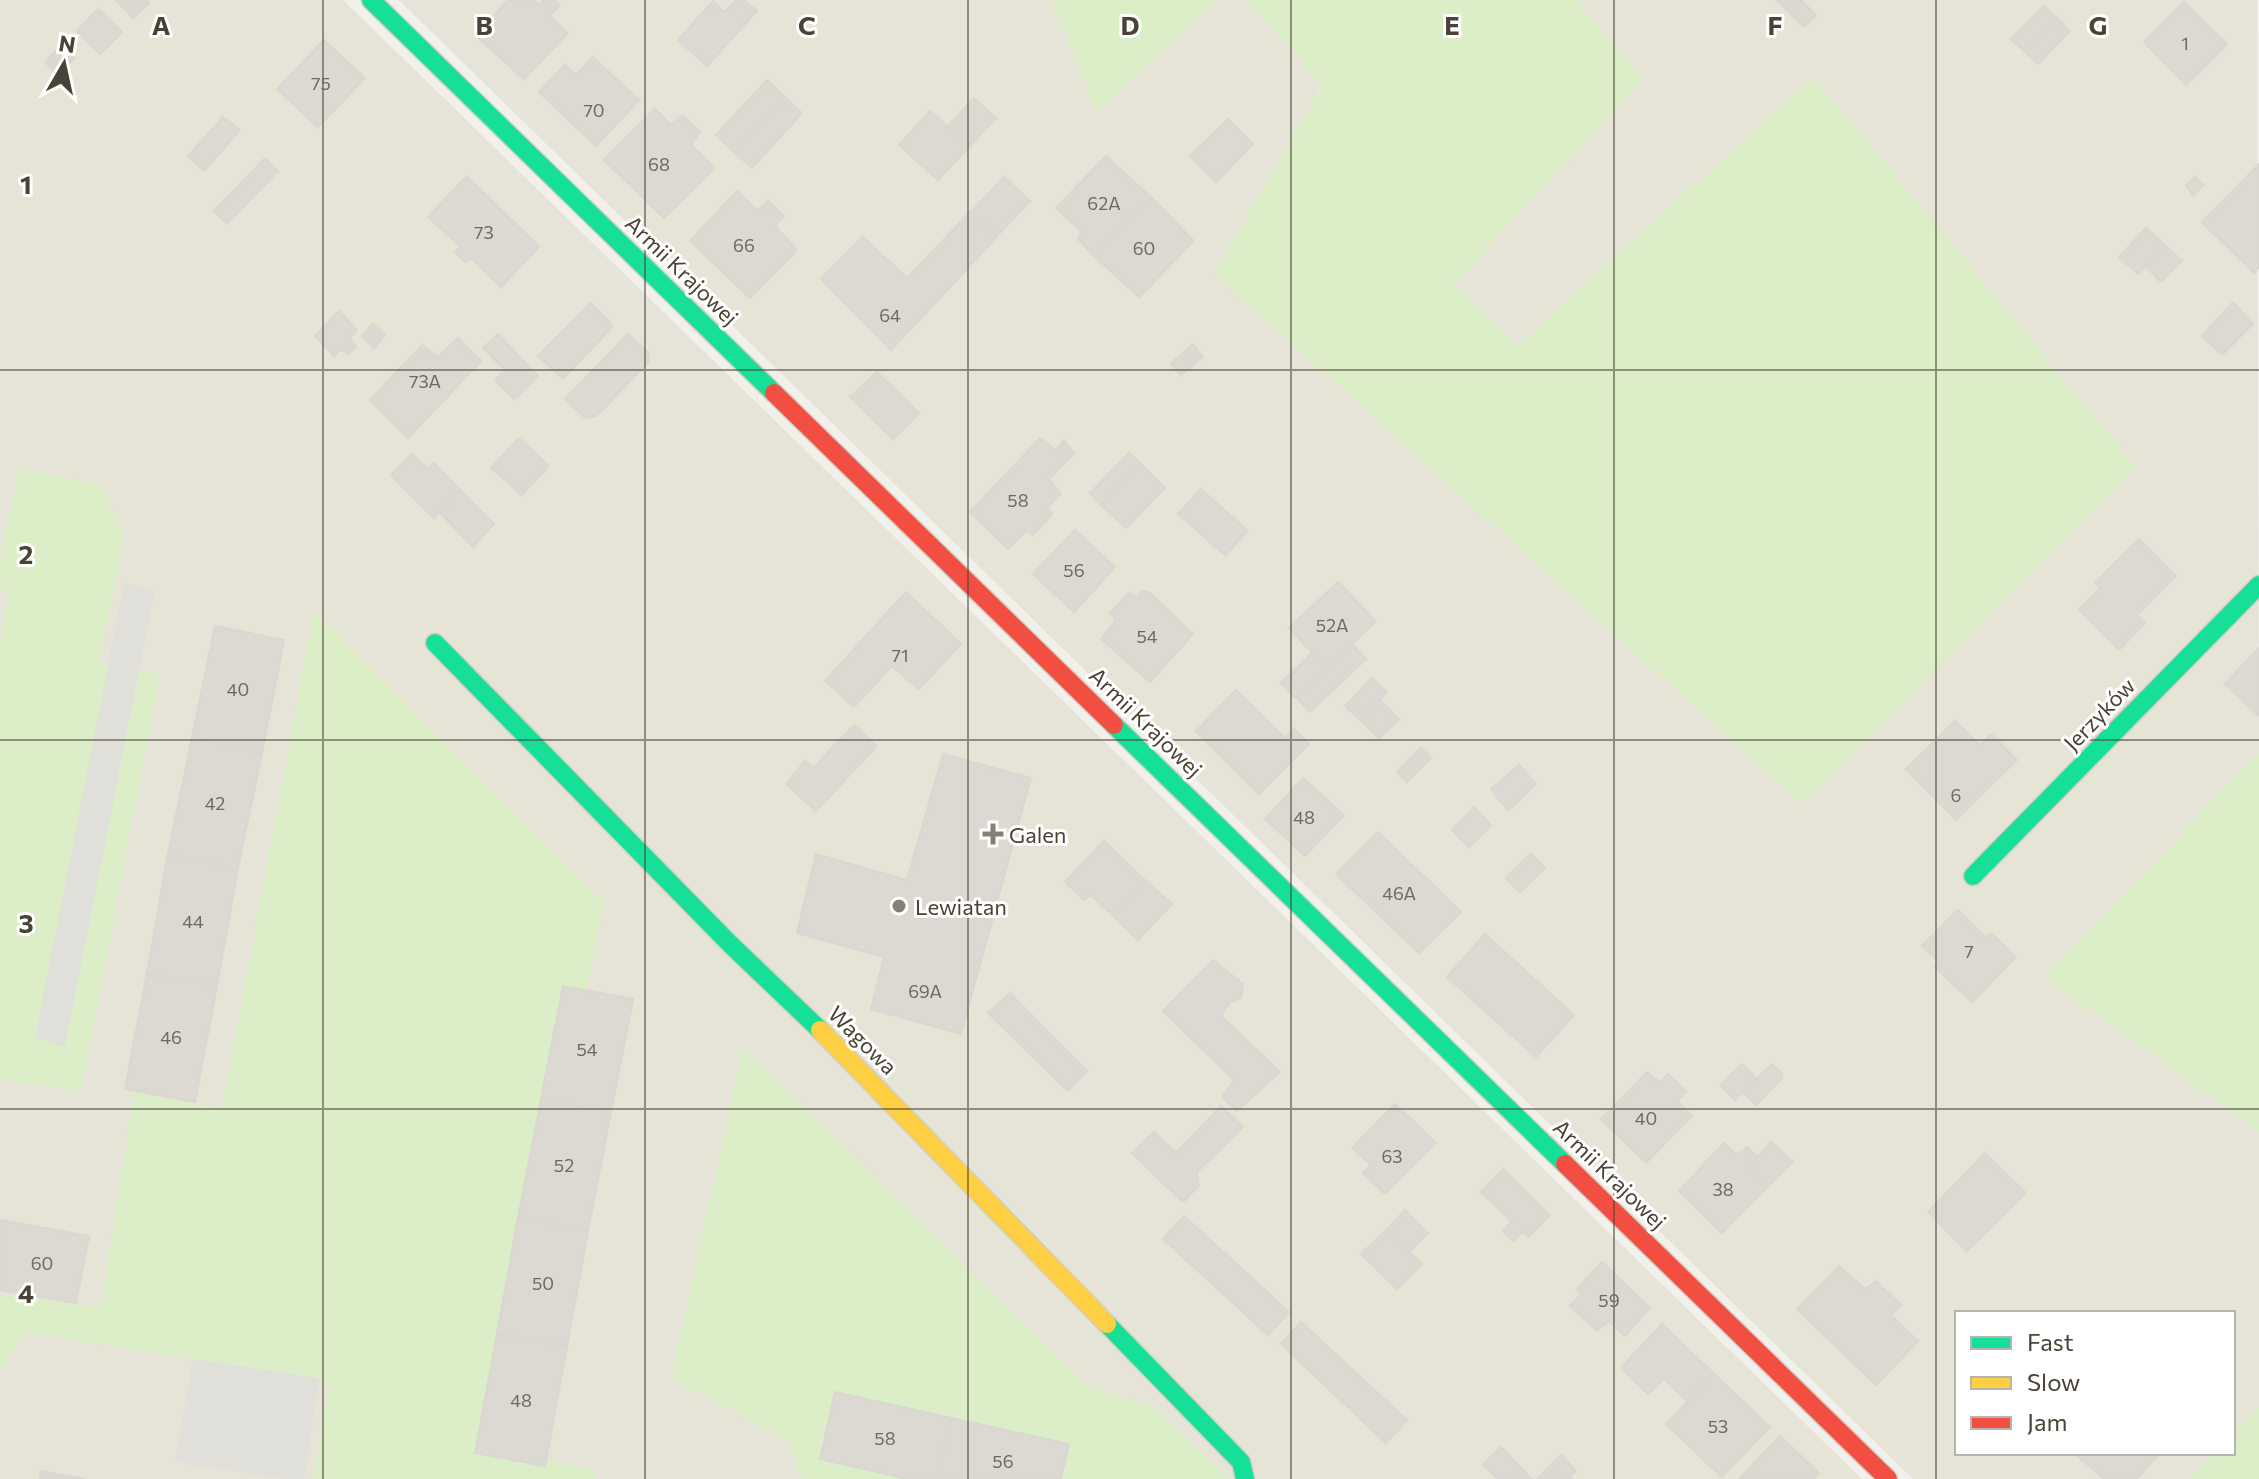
<svg xmlns="http://www.w3.org/2000/svg" width="2259" height="1479" viewBox="0 0 2259 1479" font-family="Commissioner,sans-serif">
  <style>
    .residential { fill: #e6e3d7 }
    .green { fill: #dbeec8 }
    .parking { fill: #e1dfda }
    .building { fill: #dcd9d3; stroke: #dad7d0; stroke-width: 2 }
    .lines { fill: none; stroke-linecap: round; stroke-linejoin: round }
    .fast-casing { stroke: #d2cec1; stroke-width: 21 }
    .slow-casing { stroke: #d2cec1; stroke-width: 21 }
    .jam-casing { stroke: #d2cec1; stroke-width: 21 }
    .fast { stroke: #16e098; stroke-width: 18 }
    .slow { stroke: #ffcf43; stroke-width: 18 }
    .jam { stroke: #f24e42; stroke-width: 18 }
    .grid { fill: none; stroke: #494335; stroke-width: 2; stroke-opacity: 0.55 }
    .poi-dot { fill: #848074; stroke: #fff; stroke-width: 3 }
    .labels { text-anchor: middle; dominant-baseline: central; stroke-width: 6; stroke-linejoin: round; paint-order: stroke }
    .number-label { font-size: 18px; fill: #6e695d }
    .street-label { font-size: 22px; fill: #494335; stroke: #fff }
    .poi-label { font-size: 22px; fill: #494335; stroke: #fff; text-anchor: start }
    .grid-label { font-size: 26px; text-anchor: middle; font-weight: bold; fill: #494335; stroke: #fff; stroke-width: 6; stroke-linejoin: round; paint-order: stroke }
  </style>
  <rect width="100%" height="100%" fill="#f2f0ea"/>
  <path class="residential" d="M0 0H343L1862 1479H0V1080L81 1091 160 675 0 641Z
    M399 0H1051L1098 111 1216 0H1246L1322 83 1216 274 1802 804 1814 78 1517 345 1454 284 1643 79 1577 0H2257L2259 753 2044 977 2259 1131V1407L2233 1434V1313H1957V1453H2215L2190 1479H1913Z"/>
  <path class="green" d="M1051 0H1216L1097 112Z
    M1246 0H1577L1643 79 1454 284 1517 345 1814 77 2136 467 1802 804 1215 274 1322 84Z
    M19 468 102 485 124 539 98 661 160 675 81 1091 0 1080V641L10 591 0 588V560Z
    M314 610 604 901 492 1447 597 1470 596 1479H314L329 1381 25 1332 0 1370V1294L101 1308 134 1092 222 1109Z
    M2259 753V1131L2044 977Z
    M743 1048 1089 1387 1153 1407 1229 1479H802L787 1440 671 1378Z
    M2259 1407V1479H2190L2215 1453H2233V1434Z"/>
  <path class="parking" d="M124 583 155 590 65 1047 35 1038Z
    M193 1359 319 1378 304 1479H285L175 1462Z"/>
  <path class="building" d="M116 0H147L149 3 133 18Z
    M508 0H534L539 5 544 0H555L560 5 550 16 568 33 524 79 475 35Z
    M736 0H744L757 11 707 66 678 40 713 1 725 12Z
    M1777 0H1801L1816 15 1804 27Z
    M2184 2 2227 44 2186 85 2144 42Z
    M2044 6 2056 17 2023 50 2011 39Z
    M98 9 122 32 100 54 77 31Z
    M2056 17 2070 31 2038 64 2023 50Z
    M324 40 365 78 318 127 277 89Z
    M62 44 75 57 58 75 45 62Z
    M593 57 639 100 596 146 539 92 565 65 576 75Z
    M767 80 784 96 734 152 716 135Z
    M784 96 802 113 752 168 734 152Z
    M974 98 996 118 970 146 948 126Z
    M655 109 671 125 682 115 700 132 691 145 715 168 664 218 604 160Z
    M930 111 969 147 938 180 899 145Z
    M223 117 240 130 204 171 188 156Z
    M1228 119 1253 144 1216 182 1190 156Z
    M1106 156 1152 198 1094 256 1078 239 1081 231 1056 208Z
    M265 158 278 171 227 224 214 211Z
    M2259 164V267L2254 273 2202 222Z
    M467 176 539 247 501 287 471 258 466 262 455 253 461 247 428 217Z
    M1004 177 1030 201 997 236 971 212Z
    M2195 177 2204 185 2193 195 2186 185Z
    M737 191 758 211 768 201 784 216 775 226 797 250 750 298 690 241Z
    M1152 198 1194 241 1139 297 1094 256Z
    M970 212 997 237 891 350 821 279 863 237 907 278Z
    M2146 228 2165 245 2138 274 2119 257Z
    M2165 245 2182 261 2161 282 2147 268Z
    M2233 302 2253 324 2222 355 2202 336Z
    M591 303 613 326 563 379 538 356Z
    M339 311 357 330 350 338 356 347 348 354 341 349 334 356 315 336Z
    M373 324 385 335 374 348 362 336Z
    M498 334 538 376 514 399 495 381 505 370 483 348Z
    M628 334 648 352 649 362 596 416 585 418 565 399Z
    M458 338 481 361 408 438 370 400 422 345 438 357Z
    M1193 344 1203 357 1181 375 1171 363Z
    M877 372 919 413 893 439 850 397Z
    M519 438 549 466 522 495 491 468Z
    M1040 438 1056 450 1064 440 1074 453 1049 479 1061 494 1048 507 1052 514 1033 535 1026 531 1008 549 970 512Z
    M1129 453 1141 464 1101 505 1090 493Z
    M412 454 428 469 434 463 460 490 434 518 391 475Z
    M1141 464 1165 488 1126 528 1101 505Z
    M1201 489 1248 531 1225 555 1178 514Z
    M460 490 494 524 473 547 440 513Z
    M1075 530 1115 567 1074 612 1033 574Z
    M2139 539 2176 576 2137 615 2145 623 2119 650 2079 610 2100 588 2095 583Z
    M1338 582 1376 621 1327 668 1289 628Z
    M1143 591 1150 593 1193 634 1150 682 1101 639 1116 621 1110 613 1129 593 1137 598Z
    M906 592 961 644 919 689 892 666 854 707 825 681Z
    M215 626 284 640 262 753 192 738Z
    M1352 644 1366 659 1310 712 1296 697Z
    M2259 648V716L2225 684Z
    M1312 653 1327 667 1295 698 1281 683Z
    M1372 678 1387 692 1360 720 1345 706Z
    M1236 690 1285 738 1294 729 1309 744 1259 794 1196 731Z
    M1380 699 1399 720 1379 738 1360 720Z
    M1955 721 1980 745 1991 734 2017 760 1956 820 1906 769Z
    M854 725 877 746 816 811 786 784 805 761 814 767Z
    M192 738 262 753 238 868 168 854Z
    M1421 748 1431 758 1407 782 1397 772Z
    M943 754 1031 778 961 1034 871 1009 884 957 797 933 816 854 907 880Z
    M1519 765 1536 784 1508 811 1491 789Z
    M1303 778 1344 815 1305 856 1265 819Z
    M1474 807 1491 825 1469 847 1452 830Z
    M1378 832 1461 912 1419 953 1336 874Z
    M1104 841 1145 880 1112 915 1091 895 1084 900 1065 882Z
    M1531 853 1545 868 1520 892 1506 878Z
    M168 854 238 868 217 986 147 973Z
    M1145 880 1172 904 1138 940 1112 915Z
    M1958 910 1986 938 1991 933 2016 957 1972 1002 1935 967 1940 962 1922 946Z
    M1485 934 1574 1015 1536 1057 1447 977Z
    M1213 960 1243 984 1241 998 1229 1003 1221 1016 1280 1072 1237 1111 1222 1097 1234 1080 1163 1011Z
    M147 973 217 986 195 1102 125 1089Z
    M563 986 633 999 611 1112 541 1099Z
    M1010 993 1087 1071 1068 1091 988 1013Z
    M1742 1064 1757 1079 1735 1100 1720 1085Z
    M1772 1064 1783 1074 1782 1078 1756 1105 1743 1092Z
    M1647 1072 1660 1083 1668 1074 1686 1091 1677 1101 1692 1116 1646 1163 1601 1119Z
    M541 1099 611 1112 588 1231 518 1218Z
    M1395 1104 1436 1143 1385 1194 1363 1173 1371 1165 1352 1148Z
    M1221 1106 1243 1127 1197 1172 1199 1186 1183 1202 1132 1153 1154 1132 1176 1153Z
    M1771 1142 1793 1162 1768 1187 1748 1167Z
    M1724 1143 1737 1155 1747 1147 1756 1155 1747 1166 1768 1187 1722 1233 1679 1191Z
    M1985 1153 2026 1193 1967 1251 1928 1212Z
    M1503 1169 1550 1215 1529 1237 1522 1232 1513 1241 1503 1231 1512 1222 1481 1192Z
    M1405 1210 1428 1233 1409 1252 1387 1229Z
    M1184 1216 1289 1312 1268 1335 1163 1239Z
    M518 1218 588 1231 567 1346 497 1334Z
    M0 1220 89 1236 76 1303 0 1290Z
    M1387 1229 1422 1264 1397 1289 1361 1254Z
    M1602 1262 1650 1308 1625 1336 1609 1321 1597 1331 1570 1306 1582 1294 1577 1289Z
    M1839 1266 1865 1289 1876 1281 1901 1305 1891 1315 1918 1341 1876 1385 1797 1309Z
    M1301 1322 1407 1420 1386 1443 1281 1344Z
    M1662 1324 1714 1374 1687 1401 1664 1379 1648 1394 1621 1368Z
    M497 1334 567 1346 545 1466 475 1453Z
    M1714 1374 1770 1427 1722 1477 1666 1424Z
    M835 1392 951 1418 937 1479H908L820 1459Z
    M951 1418 1069 1444 1061 1479H937Z
    M1780 1436 1819 1473 1813 1479H1739Z
    M1501 1447 1532 1479H1498L1483 1465Z
    M2074 1453H2160L2137 1479H2104Z
    M1561 1455 1576 1471 1570 1477 1572 1479H1537Z
    M41 1471 85 1479H40Z"/>
  <g class="lines">
    <defs>
      <path id="fast" d="M371 0 774 393
        M435 643 730 944 820 1030
        M1114 725 1565 1164
        M1973 876 2259 585
        M1107 1324 1241 1462 1245 1479"/>
      <path id="slow" d="M820 1030 1107 1324"/>
      <path id="jam" d="M774 393 1114 725
        M1565 1164 1888 1479"/>
    </defs>
    <use href="#fast" class="fast-casing"/>
    <use href="#slow" class="slow-casing"/>
    <use href="#jam" class="jam-casing"/>
    <use href="#fast" class="fast"/>
    <use href="#slow" class="slow"/>
    <use href="#jam" class="jam"/>
  </g>
  <path class="grid" d="M323 0V1479M645 0V1479M968 0V1479M1291 0V1479M1614 0V1479M1936 0V1479M0 370H2259M0 740H2259M0 1109H2259"/>
  <g class="poi-dot">
    <path d="M989 822h8v8h8v8h-8v8h-8v-8h-8v-8h8z"/>
    <circle cx="899" cy="906" r="8"/>
  </g>
  <g class="labels">
    <g class="number-label">
      <text x="2185" y="43">1</text>
      <text x="321" y="83">75</text>
      <text x="594" y="110">70</text>
      <text x="659" y="164">68</text>
      <text x="1104" y="203">62A</text>
      <text x="484" y="232">73</text>
      <text x="744" y="245">66</text>
      <text x="1144" y="248">60</text>
      <text x="890" y="315">64</text>
      <text x="425" y="381">73A</text>
      <text x="1018" y="500">58</text>
      <text x="1074" y="570">56</text>
      <text x="1332" y="625">52A</text>
      <text x="1147" y="636">54</text>
      <text x="900" y="655">71</text>
      <text x="238" y="689">40</text>
      <text x="1956" y="795">6</text>
      <text x="215" y="803">42</text>
      <text x="1304" y="817">48</text>
      <text x="1399" y="893">46A</text>
      <text x="193" y="921">44</text>
      <text x="1969" y="951">7</text>
      <text x="925" y="991">69A</text>
      <text x="171" y="1037">46</text>
      <text x="587" y="1049">54</text>
      <text x="1646" y="1118">40</text>
      <text x="1392" y="1156">63</text>
      <text x="564" y="1165">52</text>
      <text x="1723" y="1189">38</text>
      <text x="42" y="1263">60</text>
      <text x="543" y="1283">50</text>
      <text x="1609" y="1300">59</text>
      <text x="521" y="1400">48</text>
      <text x="1718" y="1426">53</text>
      <text x="885" y="1438">58</text>
      <text x="1003" y="1461">56</text>
    </g>
    <g class="street-label">
      <text transform="translate(682 270) rotate(44)">Armii Krajowej</text>
      <text transform="translate(2099 714) rotate(-46)">Jerzyków</text>
      <text transform="translate(1146 722) rotate(44)">Armii Krajowej</text>
      <text transform="translate(863 1040) rotate(45)">Wagowa</text>
      <text transform="translate(1610 1174) rotate(44)">Armii Krajowej</text>
    </g>
    <g class="poi-label">
      <text x="1009" y="834">Galen</text>
      <text x="915" y="906">Lewiatan</text>
    </g>
  </g>
  <g class="grid-label">
    <text x="161" y="35">A</text>
    <text x="484" y="35">B</text>
    <text x="807" y="35">C</text>
    <text x="1130" y="35">D</text>
    <text x="1452" y="35">E</text>
    <text x="1775" y="35">F</text>
    <text x="2098" y="35">G</text>
    <text x="26" y="194">1</text>
    <text x="26" y="564">2</text>
    <text x="26" y="933">3</text>
    <text x="26" y="1303">4</text>
  </g>
  <rect x="1955" y="1311" width="280" height="144" fill="#ffffff" stroke="#b6b4ae" stroke-width="2"/>
  <rect x="1971" y="1337" width="40" height="12" fill="#16e098" stroke="#b6b4ae" stroke-width="2"/>
  <text x="2027" y="1351" font-size="24" fill="#494335">Fast</text>
  <rect x="1971" y="1377" width="40" height="12" fill="#ffcf43" stroke="#b6b4ae" stroke-width="2"/>
  <text x="2027" y="1391" font-size="24" fill="#494335">Slow</text>
  <rect x="1971" y="1417" width="40" height="12" fill="#f24e42" stroke="#b6b4ae" stroke-width="2"/>
  <text x="2027" y="1431" font-size="24" fill="#494335">Jam</text>
  <g transform="translate(64 64) rotate(9)" stroke="#ffffff" stroke-width="6" paint-order="stroke">
  <path d="M0-6L14 30L0 20L-14 30Z" fill="#494335"/>
  <text y="-12" font-size="22" font-weight="bold" text-anchor="middle" fill="#494335">N</text>
  </g>
</svg>
